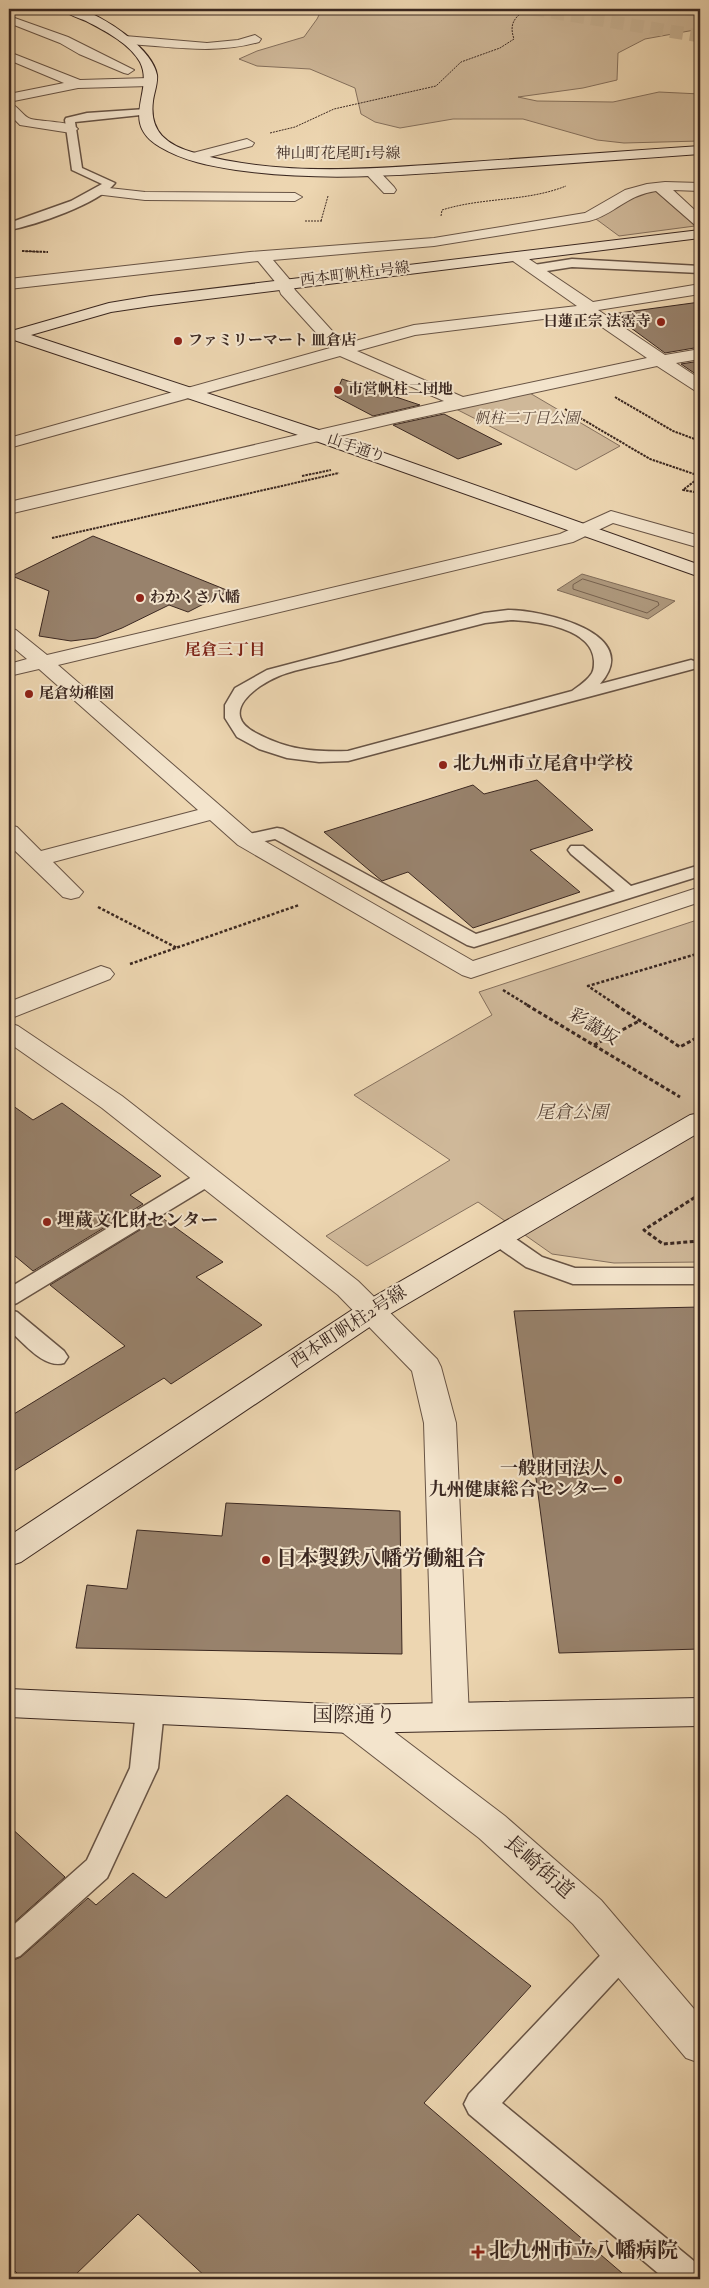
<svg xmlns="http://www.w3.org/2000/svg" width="709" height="2288" viewBox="0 0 709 2288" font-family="'Sorts Mill Goudy','Noto Serif JP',serif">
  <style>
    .green { fill: #cfb899; stroke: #85705d }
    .water { fill: #b09b80; stroke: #816d5a }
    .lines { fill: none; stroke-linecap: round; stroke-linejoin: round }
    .shore { stroke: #766250; stroke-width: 1 }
    .building { fill: #98826c; stroke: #3b2821 }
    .highway-tunnel { stroke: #c9b394; stroke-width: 13; stroke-dasharray: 13 7; stroke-linecap: butt }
    .lane-casing { stroke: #685445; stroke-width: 3 }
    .street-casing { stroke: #685445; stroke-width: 2 }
    .secondary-casing { stroke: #3b2821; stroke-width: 2 }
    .path-far3 { stroke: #3b2821; stroke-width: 1; stroke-dasharray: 2 1; stroke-linecap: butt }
    .path-far2 { stroke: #3b2821; stroke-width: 2; stroke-dasharray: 2.5 1; stroke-linecap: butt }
    .path-far1 { stroke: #3b2821; stroke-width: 2.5; stroke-dasharray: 3 2; stroke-linecap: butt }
    .path { stroke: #3b2821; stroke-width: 3; stroke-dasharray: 4 2.5; stroke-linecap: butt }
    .lane { fill: #f3e4cc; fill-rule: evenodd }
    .street { fill: #f3e4cc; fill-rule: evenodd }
    .secondary { fill: #f3e4cc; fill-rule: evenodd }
    .poi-dot { fill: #8f2418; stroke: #f3e4cc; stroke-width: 2 }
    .labels { text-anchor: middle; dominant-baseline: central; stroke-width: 4; stroke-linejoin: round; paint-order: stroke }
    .far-street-label { font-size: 15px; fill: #3b2821; stroke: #f3e4cc }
    .far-poi-label { font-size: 15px; font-weight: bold; fill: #3b2821; stroke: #f3e4cc; text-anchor: start }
    .far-park-label { font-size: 15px; font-style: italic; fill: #594539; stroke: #f3e4cc }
    .far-neighbourhood-label { font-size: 16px; font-weight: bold; fill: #7a1f14; stroke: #f3e4cc }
    .poi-label { font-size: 18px; font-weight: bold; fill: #3b2821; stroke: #f3e4cc; text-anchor: start }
    .street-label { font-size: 18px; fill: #3b2821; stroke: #f3e4cc }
    .park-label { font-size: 18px; font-style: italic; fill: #594539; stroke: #f3e4cc }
    .near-poi-label { font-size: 21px; font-weight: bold; fill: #3b2821; stroke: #f3e4cc; text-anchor: start }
    .near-street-label { font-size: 21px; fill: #3b2821; stroke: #f3e4cc }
  </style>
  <rect width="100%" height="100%" fill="#edd6b1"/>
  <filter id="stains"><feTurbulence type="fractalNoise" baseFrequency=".004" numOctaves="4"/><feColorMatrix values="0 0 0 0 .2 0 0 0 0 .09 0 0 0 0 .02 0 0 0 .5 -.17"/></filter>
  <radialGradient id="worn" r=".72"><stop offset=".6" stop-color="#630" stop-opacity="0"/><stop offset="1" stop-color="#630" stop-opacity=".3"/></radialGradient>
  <path class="green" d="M322 9H700V29L645 39 618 53 617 80 583 88 518 97 537 101 613 102 659 92 700 94V141L624 143 597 140 523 119H453L400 128 375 122 361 114 355 88 310 69 257 66 239 59 257 51 304 37 317 19Z
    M655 191 695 226 619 236 596 219 636 195Z
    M528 392 620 446 576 470 454 408Z
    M700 919V1262L614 1263 552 1254 478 1202 367 1266 326 1236 450 1160 354 1095 492 1015 479 992Z"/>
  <path class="water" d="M582 574 675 601 648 619 557 590Z"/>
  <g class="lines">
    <path class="shore" d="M583 579 658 602 659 605 647 613 573 589V585Z"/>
  </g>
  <path class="building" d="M700 302V347L665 353 612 314Z
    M700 361V377L681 364Z
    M342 379 420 405 373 416 335 396Z
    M444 414 502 444 458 459 393 425Z
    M93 536 229 591 188 612 169 605 122 628 96 638 71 641 39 636 49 591 12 576Z
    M537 780 593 830 530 850 580 892 473 928 408 872 382 881 324 832 473 785 484 794Z
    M9 1103 33 1120 62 1103 161 1176 130 1195 143 1204 33 1271 9 1251Z
    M161 1217 223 1262 196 1277 262 1325 171 1384 164 1378 9 1474V1417L125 1346 50 1285Z
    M700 1307V1649L559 1653 514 1311Z
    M226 1503 400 1511 402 1654 76 1648 87 1585 127 1589 137 1530 222 1536Z
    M287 1795 531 1986 424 2103 629 2279H208L138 2214 71 2279H23L9 2265V1962L21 1957 88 1898 96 1905 133 1873 166 1898Z
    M9 1826 65 1877 9 1927Z"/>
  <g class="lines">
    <path class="highway-tunnel" d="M532 9 700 36
      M686 9 700 11"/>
    <defs>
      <path id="lane" d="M146 109 150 110V114L75 122 82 168 115 183C98 204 36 225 9 230V223L71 201 102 184 72 170 65 120 66 118 87 113Z
        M572 259 700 266V273L572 267 534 273 528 269 534 265Z
        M508 610C542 610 645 633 600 684L691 660 697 662 699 665 697 668 348 761 319 762 287 758 259 749 237 737 225 718V705L235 688 267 670 484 613ZM511 620C537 621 593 628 594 661 594 666 594 669 592 673 588 680 579 686 572 691L348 751C312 752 288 750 256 733 218 713 255 686 279 676 299 668 323 665 345 659 391 647 438 635 485 623Z
        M277 828 283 829 476 934 615 891 571 854 568 850 571 846H583L631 886 700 865V876L474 947 467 945 275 839 246 845 240 844 237 840 240 836Z
        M208 1170 216 1172 219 1177 216 1182 17 1303 9 1306V1288L200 1172Z
        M498 1230 506 1232 542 1257 575 1268H700V1284H573L526 1267 490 1242 487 1237 490 1232Z
        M9 1310 17 1312 64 1351 68 1357 64 1363C44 1369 24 1343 9 1330Z
        M150 1699 160 1702 164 1710 158 1768 107 1878 20 1956 9 1960V1929L87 1860 130 1768 136 1710 140 1702Z
        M622 1940 633 1944 637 1953 633 1962 502 2103 700 2266V2279H665L469 2114 464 2104 469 2094 611 1944Z"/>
      <path id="street" d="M9 16 68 37 134 70 128 74 124 73 79 54 60 43 9 23Z
        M255 35 261 39 259 42C214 55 171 46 125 44L119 40 125 36 207 43 238 40Z
        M9 52 80 80 149 78 155 82 149 86 78 88 9 102V94L64 83 9 60Z
        M9 103C18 105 23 117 31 119 43 122 71 121 78 129L71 133 20 125 9 114Z
        M247 139 254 143 252 146 194 161 187 157 189 154Z
        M373 169 378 170 394 187 396 190 394 193H384L368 176 366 173 368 170Z
        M665 182 700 183V191L673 190 700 215V226L695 225 656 191C626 195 614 215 589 221L434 246 273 260 290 280 295 290 344 344 414 325 577 306 510 259 507 256 510 253H520L593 302 700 284V294L598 310 665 355 700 349V359L676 363 700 379V391L694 390 657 366 399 422 9 514V502L444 401 340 356 9 448V438L330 348 281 294 277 284 258 261 9 289V279L250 252 434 238 585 213 625 190 647 184ZM583 314 647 358 463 397 357 351 415 335Z
        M100 187 145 192 295 193 302 197 295 201 145 200 95 194 93 191Z
        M611 511 700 536V548L613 523 573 542 58 665 254 835 473 961 700 887V902L471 978 462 975 238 845 210 820 53 862 83 892 79 897 71 899 63 897 9 845V825L17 827 41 851 198 810 39 669 9 676V664L27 659 9 644V628L16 630 47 655 560 534Z
        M101 966 110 969 114 974 110 979 9 1019V1002Z
        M9 1023 18 1026 122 1096 358 1281 437 1359 441 1367 456 1423 469 1717 464 1727 451 1731 438 1727 433 1717 424 1423 412 1371 338 1295 102 1108 9 1043Z
        M351 1705 364 1709 505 1816 601 1900 700 2016V2063L686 2058 573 1924 479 1838 338 1729 333 1719 338 1709Z"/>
      <path id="secondary" d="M63 9C67 9 74 8 78 9 102 14 153 49 157 75 158 83 154 93 153 101 149 132 167 145 195 153 284 178 380 168 470 162 547 157 623 151 700 146V154C635 159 569 163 504 168 415 174 325 183 236 170 211 166 183 161 160 147 118 122 155 91 140 62 129 43 105 31 86 21 79 18 68 15 63 9Z
        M700 230V238L151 306 111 312 31 335 325 432 700 565V577L313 440 14 340 9 341V328L15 330 109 303 151 296Z
        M700 1113V1132L383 1318 21 1562 9 1566V1536L361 1304 690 1115Z
        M9 1689 351 1705 700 1698V1726L351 1733 9 1717Z"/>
    </defs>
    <use href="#lane" class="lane-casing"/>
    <use href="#street" class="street-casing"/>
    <use href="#secondary" class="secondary-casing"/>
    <path class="path-far3" d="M270 133 295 127 334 109 436 86 461 62 500 48 514 39C509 24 514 18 526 9
      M441 216 442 210C483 197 526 202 566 186
      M305 221H322
      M321 221 328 196
      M22 251 40 252"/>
    <path class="path-far2" d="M22 251 48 252
      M615 397 673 431 700 441
      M565 409 650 459 700 476
      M302 476 331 470
      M700 477 683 490 700 493
      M52 538 339 473"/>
    <path class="path-far1" d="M98 907 177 948
      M130 964 299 905
      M503 990 529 1006
      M618 1006 588 986 700 953"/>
    <path class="path" d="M527 1005 680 1097
      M616 1005 680 1047 700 1036
      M594 1045 639 1021
      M700 1194 644 1230 663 1244 700 1241"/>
    <use href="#lane" class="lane"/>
    <use href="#street" class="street"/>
    <use href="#secondary" class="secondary"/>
  </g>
  <g class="poi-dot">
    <circle cx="661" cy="322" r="5"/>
    <circle cx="178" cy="341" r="5"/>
    <circle cx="338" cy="390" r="5"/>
    <circle cx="140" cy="598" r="5"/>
    <circle cx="29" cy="694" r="5"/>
    <circle cx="443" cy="765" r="5"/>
    <circle cx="47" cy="1222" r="5"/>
    <circle cx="618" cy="1480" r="5"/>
    <circle cx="266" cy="1560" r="5"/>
    <path d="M475.5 2244.5h5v5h5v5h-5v5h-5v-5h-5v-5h5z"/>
  </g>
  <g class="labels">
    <g class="far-street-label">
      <text x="338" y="154">神山町花尾町1号線</text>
      <text transform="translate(355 275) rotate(-7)">西本町帆柱1号線</text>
      <text transform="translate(356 449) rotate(19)">山手通り</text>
    </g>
    <g class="far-poi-label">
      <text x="651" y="322" text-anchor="end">日蓮正宗 法霑寺</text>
      <text x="188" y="341">ファミリーマート 皿倉店</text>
      <text x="348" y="390">市営帆柱二団地</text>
      <text x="150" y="598">わかくさ八幡</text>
      <text x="39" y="694">尾倉幼稚園</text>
    </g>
    <g class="far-park-label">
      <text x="527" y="419">帆柱二丁目公園</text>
    </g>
    <g class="far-neighbourhood-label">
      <text x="225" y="651">尾倉三丁目</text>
    </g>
    <g class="poi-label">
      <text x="453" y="765">北九州市立尾倉中学校</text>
      <text x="57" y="1222">埋蔵文化財センター</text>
      <text x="608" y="1470" text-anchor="end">一般財団法人<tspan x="608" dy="21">九州健康総合センター</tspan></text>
    </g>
    <g class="street-label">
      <text transform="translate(593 1028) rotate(31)">彩藹坂</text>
      <text transform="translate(349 1328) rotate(-33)">西本町帆柱2号線</text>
    </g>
    <g class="park-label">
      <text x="572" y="1114">尾倉公園</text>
    </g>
    <g class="near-poi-label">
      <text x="276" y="1560">日本製鉄八幡労働組合</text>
      <text x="489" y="2252">北九州市立八幡病院</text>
    </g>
    <g class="near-street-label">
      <text transform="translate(354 1717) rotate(1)">国際通り</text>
      <text transform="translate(538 1868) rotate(41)">長崎街道</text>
    </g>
  </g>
  <rect width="709" height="2288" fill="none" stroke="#edd6b1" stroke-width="30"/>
  <rect x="10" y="10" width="689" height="2268" fill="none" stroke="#3b2821" stroke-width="2.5"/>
  <rect x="15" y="15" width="679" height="2258" fill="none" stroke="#3b2821"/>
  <rect width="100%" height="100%" filter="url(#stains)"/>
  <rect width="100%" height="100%" fill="url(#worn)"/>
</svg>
